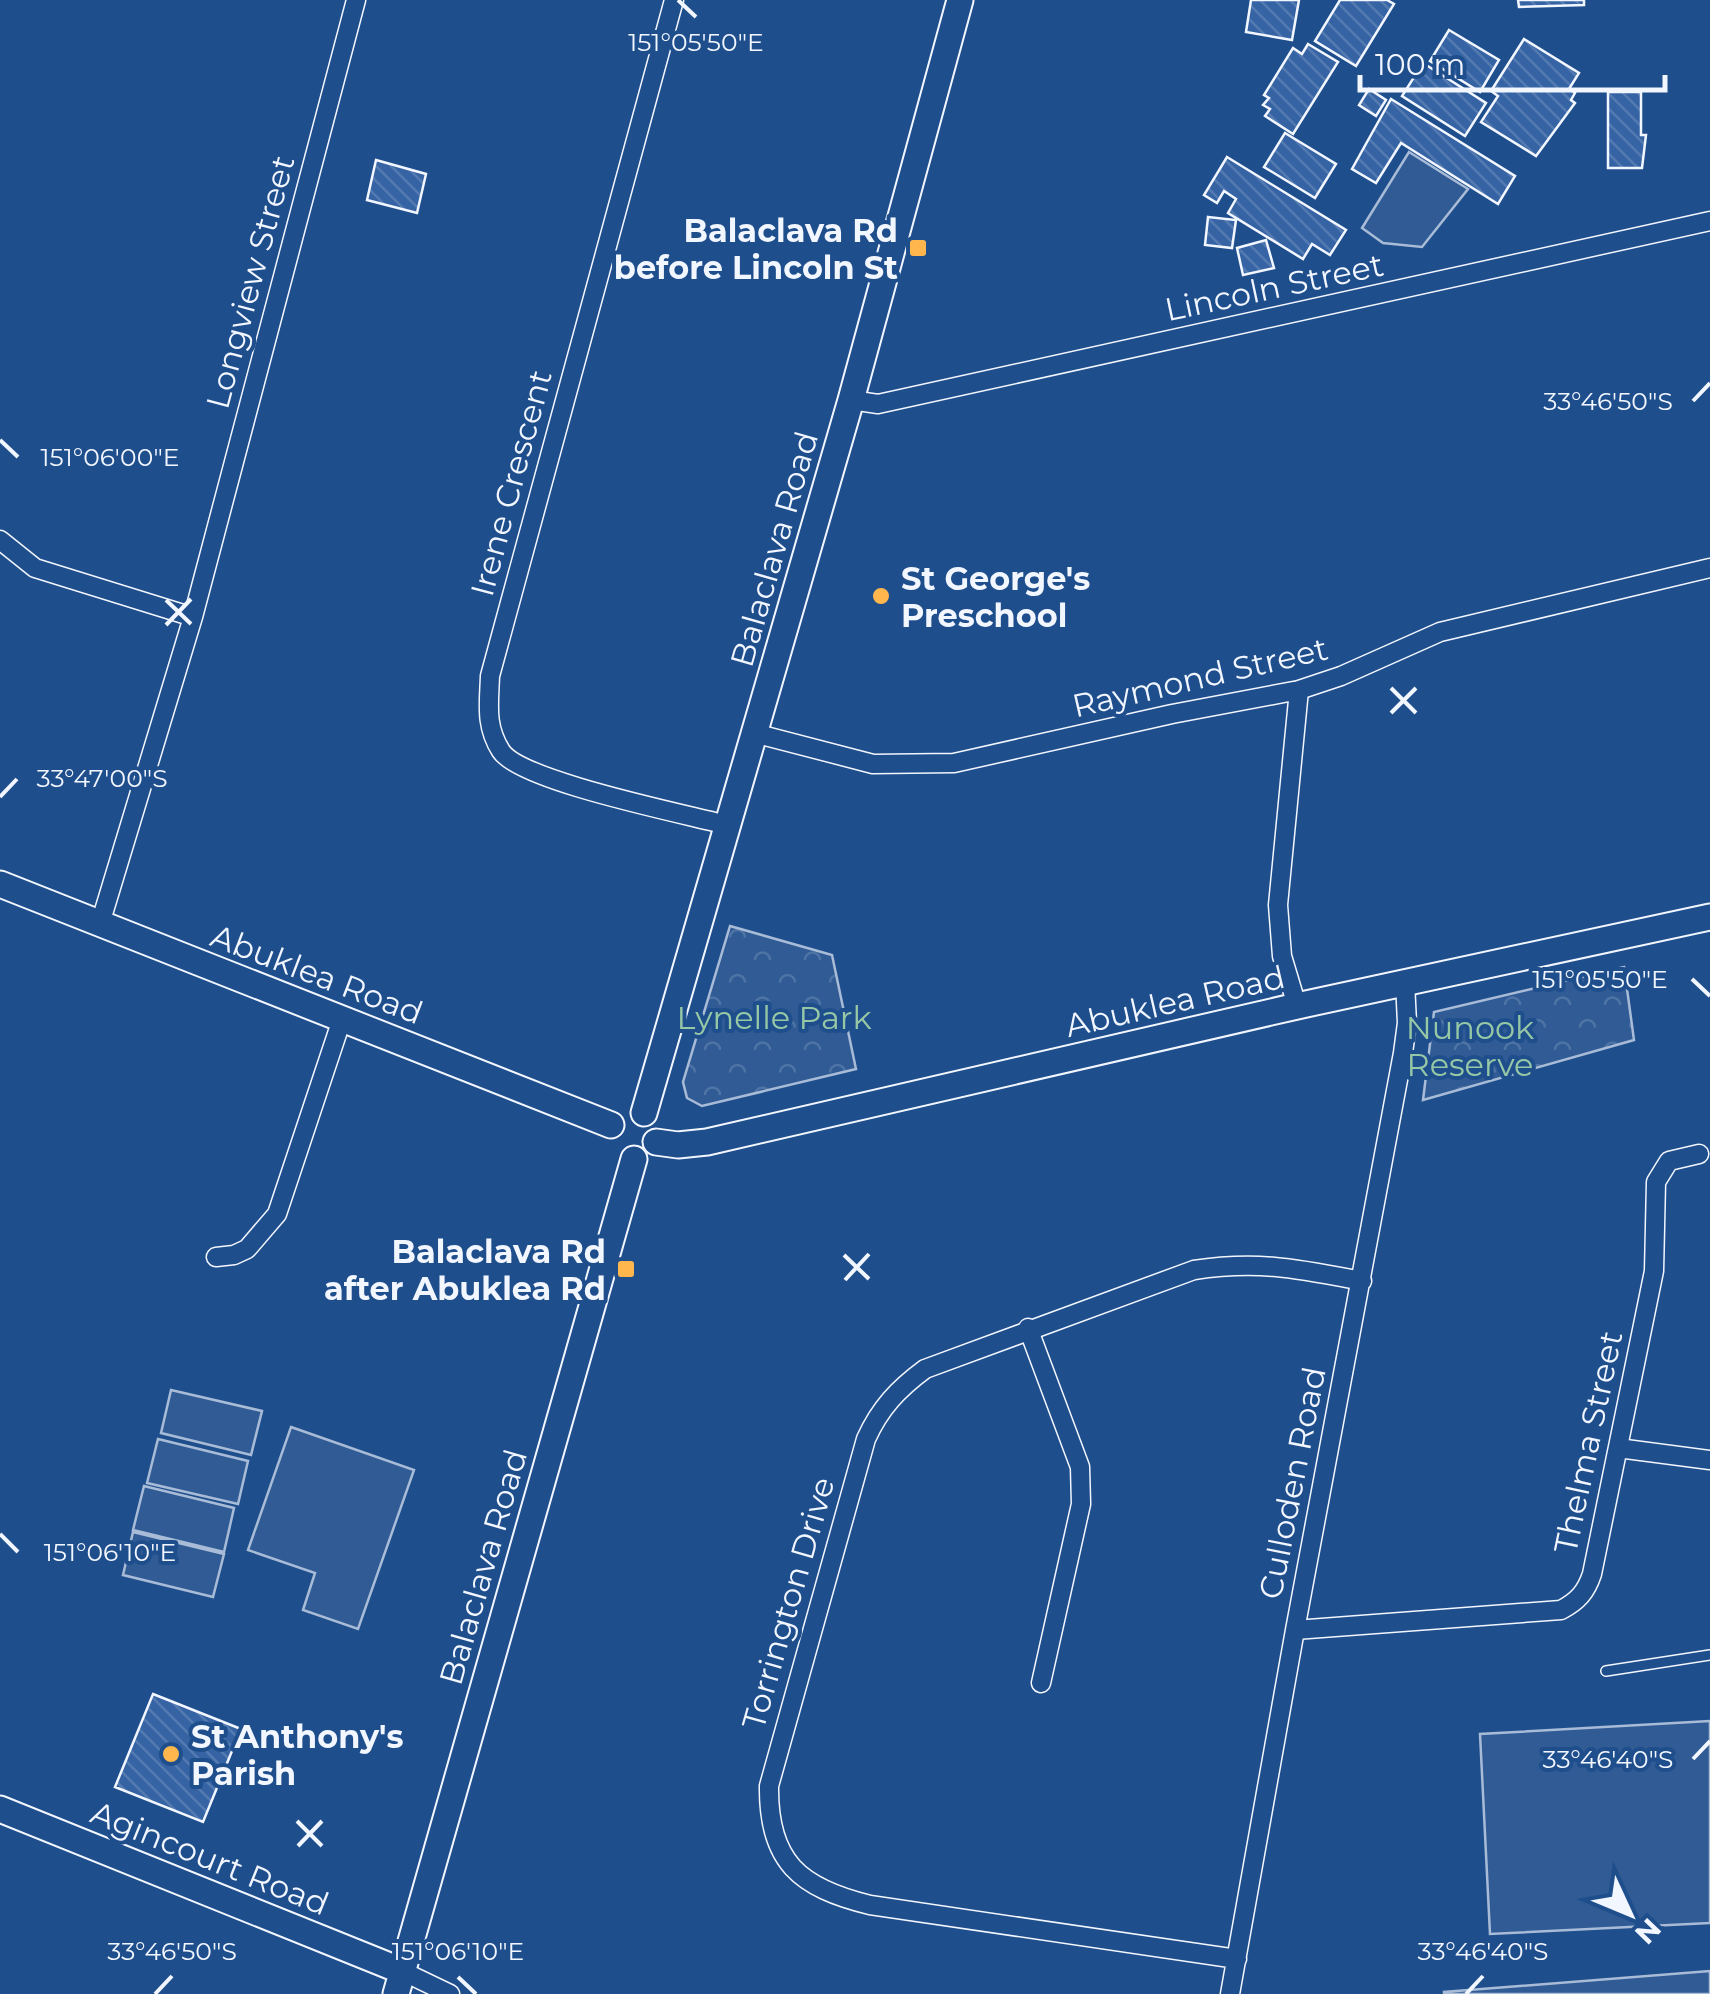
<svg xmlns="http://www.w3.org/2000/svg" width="1710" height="1994" viewBox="0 0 1710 1994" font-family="Montserrat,sans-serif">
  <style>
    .built { fill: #305b95; stroke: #a8bbd7; stroke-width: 2.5 }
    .forest { fill: url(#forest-crowns); stroke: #a8bbd7; stroke-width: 2.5 }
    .building { fill: url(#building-back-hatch); stroke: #f2f6ff; stroke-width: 2.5 }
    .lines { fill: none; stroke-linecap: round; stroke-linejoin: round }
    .lane-casing { stroke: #f2f6ff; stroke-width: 12 }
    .street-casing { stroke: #f2f6ff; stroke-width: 21 }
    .secondary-casing { stroke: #f2f6ff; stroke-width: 29 }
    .lane { stroke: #1f4e8c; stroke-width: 9 }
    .street { stroke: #1f4e8c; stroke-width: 18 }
    .secondary { stroke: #1f4e8c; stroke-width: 25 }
    .ticks { fill: none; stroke: #f2f6ff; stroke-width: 4 }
    .poi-dot { fill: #ffb74d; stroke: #1f4e8c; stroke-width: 4 }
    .labels { text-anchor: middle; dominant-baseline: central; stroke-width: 8; stroke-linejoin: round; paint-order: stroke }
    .poi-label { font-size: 32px; font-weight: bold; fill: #f2f6ff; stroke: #1f4e8c; text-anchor: end }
    .street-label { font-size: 32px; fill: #f2f6ff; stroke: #1f4e8c }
    .park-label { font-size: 32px; fill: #97c8a6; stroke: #1f4e8c }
    .ticks-label { font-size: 25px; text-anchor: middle; fill: #f2f6ff; stroke: #1f4e8c; stroke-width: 8; stroke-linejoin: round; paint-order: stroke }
  </style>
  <defs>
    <pattern id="forest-crowns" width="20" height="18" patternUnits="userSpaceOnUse" patternTransform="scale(2.5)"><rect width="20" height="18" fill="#305b95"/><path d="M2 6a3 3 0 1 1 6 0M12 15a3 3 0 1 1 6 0" fill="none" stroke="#4e73a5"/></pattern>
    <pattern id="building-back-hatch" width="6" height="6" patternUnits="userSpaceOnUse" patternTransform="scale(2.5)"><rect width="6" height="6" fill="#3563a3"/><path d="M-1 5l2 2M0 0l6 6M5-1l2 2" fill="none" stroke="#537ab1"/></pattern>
  </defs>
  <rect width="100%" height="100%" fill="#1f4e8c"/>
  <path class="built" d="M1409 152 1468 189 1422 247 1383 243 1362 228Z
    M171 1390 262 1411 251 1455 161 1433Z
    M291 1427 414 1470 358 1629 303 1610 315 1573 248 1550Z
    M158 1439 248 1461 238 1504 147 1483Z
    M144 1486 234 1508 224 1552 133 1530Z
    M133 1532 224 1554 213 1597 123 1575Z
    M1710 1721V1923L1490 1934 1480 1734Z
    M1710 1971V1994H1444V1992Z"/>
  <path class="forest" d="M730 926 832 955 856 1069 702 1106 687 1098 683 1082Z
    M1624 967 1634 1040 1423 1100 1434 1012Z"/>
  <path class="building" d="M1251 0H1299L1292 40 1246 32Z
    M1340 0H1387L1394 4 1356 66 1315 41Z
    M1518 0H1584V5L1519 7Z
    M1449 30 1499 60 1480 92 1430 61Z
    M1524 39 1579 73 1569 89 1575 93 1571 100 1575 103 1536 156 1481 122 1498 96 1491 91Z
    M1308 44 1338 62 1293 134 1265 116 1270 109 1263 105 1269 98 1264 95 1293 48 1302 54Z
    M1423 63 1486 103 1465 136 1402 96Z
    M1369 89 1386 100 1376 116 1359 105Z
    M1608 92H1641V135H1646L1642 168H1608Z
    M1391 99 1515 176 1498 204 1401 143 1376 183 1352 169Z
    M1285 133 1336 164 1315 198 1264 167Z
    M1227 157 1346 230 1330 255 1312 244 1303 259 1228 213 1236 199 1224 191 1217 203 1204 195Z
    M376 160 426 174 417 213 367 200Z
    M1208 217 1236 220 1232 248 1205 245Z
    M1266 240 1274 268 1243 275 1237 248Z
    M153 1694 241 1729 203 1822 115 1787Z"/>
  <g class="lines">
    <defs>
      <path id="lane" d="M1606 1671 1710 1655"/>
      <path id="street" d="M674 0 490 676C489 704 485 726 501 751 520 781 685 814 727 825
        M851 400 878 404 1710 221
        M0 540 35 568 193 617
        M754 733 873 764 954 763 1172 714 1299 690 1341 676 1440 632 1710 568
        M100 924 193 617 356 0
        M1297 1006 1282 956 1278 905 1299 690
        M216 1257 234 1255 247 1249 277 1214 342 1019
        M1028 1328 1080 1467 1081 1504 1041 1683
        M1618 1448 1710 1460
        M1295 1630 1561 1610C1578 1601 1586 1592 1592 1574L1654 1271 1656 1182 1669 1161 1699 1154
        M1237 1959 870 1905C800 1888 768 1862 769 1786L866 1439C880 1408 898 1389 925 1369L1194 1270C1259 1260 1299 1269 1362 1281
        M402 1971 450 1994
        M1230 1994 1295 1630 1403 1053 1407 1023 1405 982"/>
      <path id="secondary" d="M0 884 611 1125
        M644 1113 851 400 960 0
        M656 1142 678 1145 707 1142 1297 1006 1710 917
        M0 1809 402 1971
        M396 1994 634 1159"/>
    </defs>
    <use href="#lane" class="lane-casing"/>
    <use href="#street" class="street-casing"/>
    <use href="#secondary" class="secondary-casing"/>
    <use href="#lane" class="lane"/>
    <use href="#street" class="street"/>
    <use href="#secondary" class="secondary"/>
  </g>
  <path class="ticks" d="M678 0 696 17M1693 401 1710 383M0 440 18 457M166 600 191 624M166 625 191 599M1391 688 1416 713M1391 713 1416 688M0 797 17 779M1692 979 1710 996M844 1255 869 1279M845 1280 869 1254M0 1534 18 1552M1693 1759 1710 1741M297 1821 322 1846M298 1846 322 1821M458 1977 476 1994M155 1994 172 1976M1466 1994 1483 1976"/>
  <g class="poi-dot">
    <rect x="908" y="238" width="20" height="20" rx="5"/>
    <circle cx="881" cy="596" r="10"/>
    <rect x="616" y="1259" width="20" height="20" rx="5"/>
    <circle cx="171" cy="1754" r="10"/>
  </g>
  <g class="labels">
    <g class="poi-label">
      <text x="898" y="230">Balaclava Rd<tspan x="898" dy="37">before Lincoln St</tspan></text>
      <text x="901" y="578" text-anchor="start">St George's<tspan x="901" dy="37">Preschool</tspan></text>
      <text x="606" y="1251">Balaclava Rd<tspan x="606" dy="37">after Abuklea Rd</tspan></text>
      <text x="191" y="1736" text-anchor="start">St Anthony's<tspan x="191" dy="37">Parish</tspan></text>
    </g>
    <g class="street-label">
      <text transform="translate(250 282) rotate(-75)">Longview Street</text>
      <text transform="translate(1274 287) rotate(-12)">Lincoln Street</text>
      <text transform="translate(511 483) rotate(-75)">Irene Crescent</text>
      <text transform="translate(774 549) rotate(-74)">Balaclava Road</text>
      <text transform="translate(1200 677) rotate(-13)">Raymond Street</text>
      <text transform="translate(317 974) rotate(21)">Abuklea Road</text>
      <text transform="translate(1175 1001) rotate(-13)">Abuklea Road</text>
      <text transform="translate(1588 1442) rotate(-78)">Thelma Street</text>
      <text transform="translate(1292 1483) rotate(-79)">Culloden Road</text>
      <text transform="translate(483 1567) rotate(-74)">Balaclava Road</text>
      <text transform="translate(788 1603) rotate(-74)">Torrington Drive</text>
      <text transform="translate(210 1858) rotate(22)">Agincourt Road</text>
    </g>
    <g class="park-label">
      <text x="774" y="1017">Lynelle Park</text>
      <text x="1470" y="1027">Nunook<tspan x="1470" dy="37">Reserve</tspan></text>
    </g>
  </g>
  <g class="ticks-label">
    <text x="696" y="51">151°05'50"E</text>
    <text x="1608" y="410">33°46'50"S</text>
    <text x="110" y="466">151°06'00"E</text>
    <text x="102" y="787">33°47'00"S</text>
    <text x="1600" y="988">151°05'50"E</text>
    <text x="110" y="1561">151°06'10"E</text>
    <text x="1608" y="1768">33°46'40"S</text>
    <text x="172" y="1960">33°46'50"S</text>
    <text x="1483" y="1960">33°46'40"S</text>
    <text x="458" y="1960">151°06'10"E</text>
  </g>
  <g transform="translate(1630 1914) rotate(134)" stroke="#1f4e8c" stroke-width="8" paint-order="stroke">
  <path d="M0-8L18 38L0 25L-18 38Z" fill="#f2f6ff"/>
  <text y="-15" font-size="28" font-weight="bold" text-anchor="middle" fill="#f2f6ff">N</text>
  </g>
  <path d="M1360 75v15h305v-15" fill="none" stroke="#f2f6ff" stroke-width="5"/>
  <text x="1375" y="75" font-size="30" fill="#f2f6ff" stroke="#1f4e8c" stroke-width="8" paint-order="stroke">100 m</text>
</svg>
